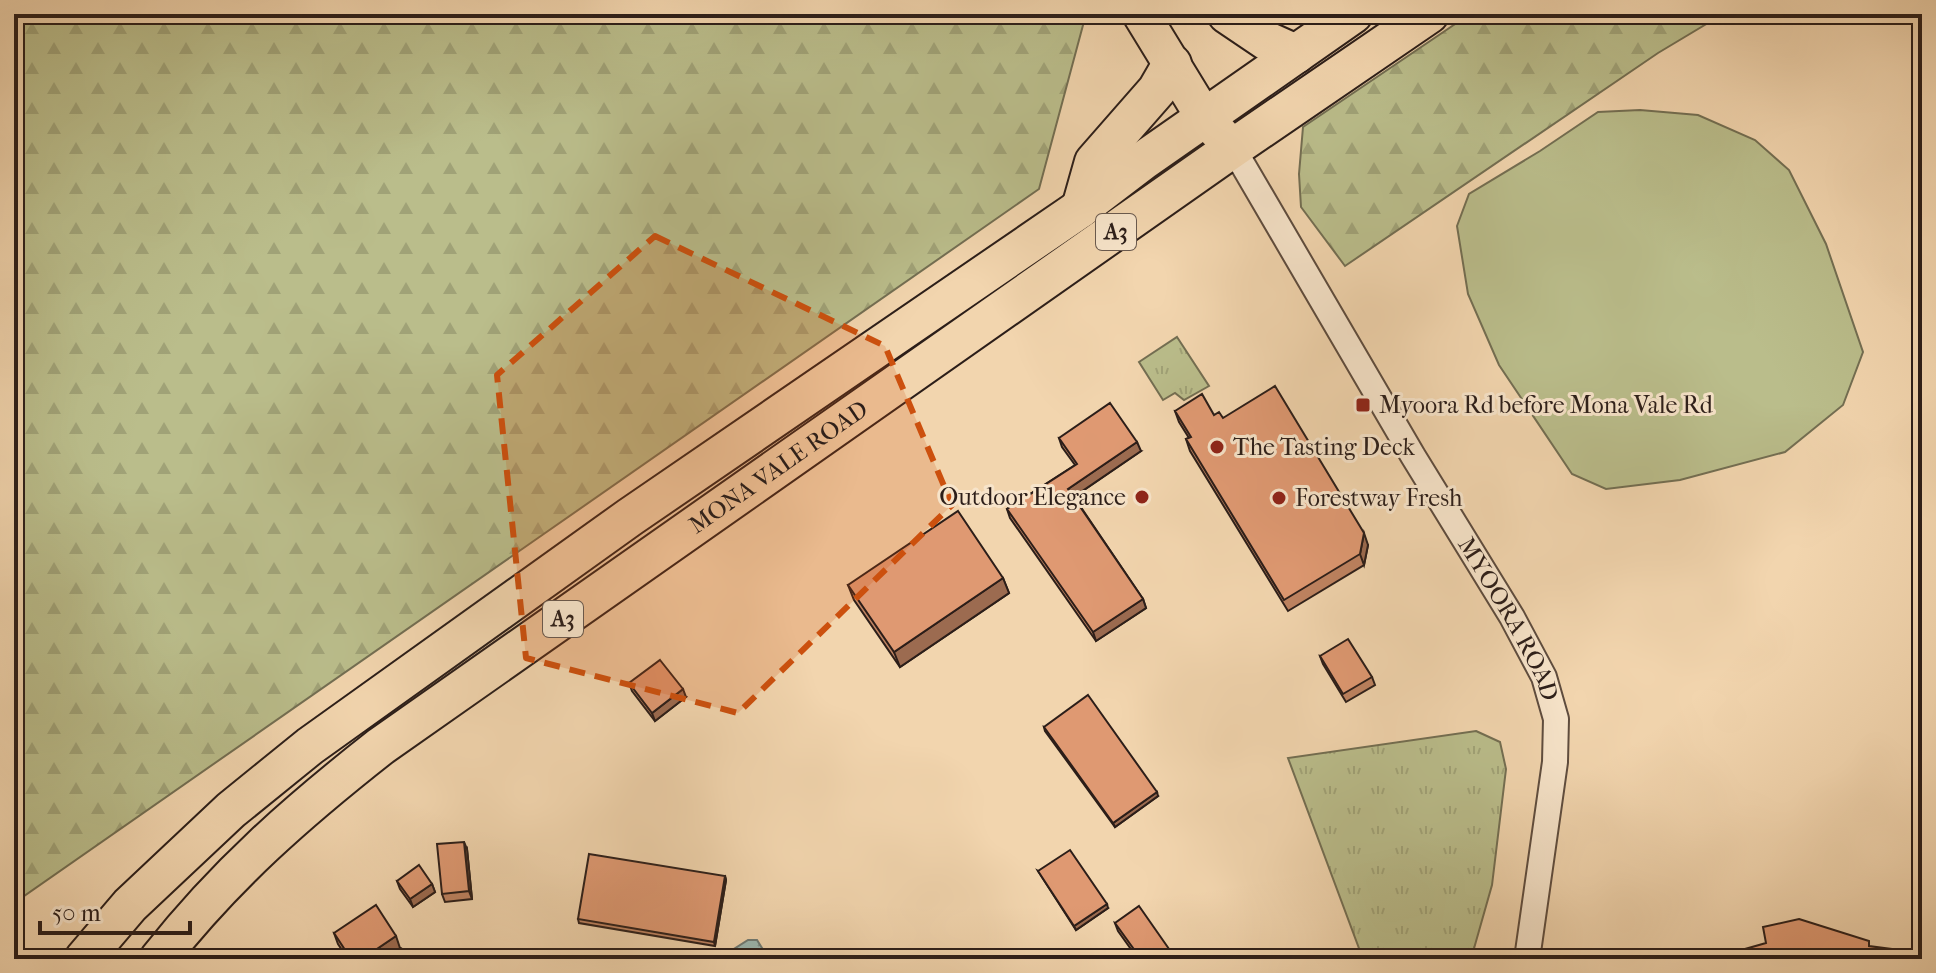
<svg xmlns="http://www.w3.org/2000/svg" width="1936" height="973" viewBox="0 0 1936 973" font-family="'IM FELL French Canon',serif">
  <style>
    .grass { fill: url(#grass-tufts); stroke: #736e52; stroke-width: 2 }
    .forest { fill: url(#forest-firs); stroke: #736e52; stroke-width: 2 }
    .pitch { fill: #babd8b; stroke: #736e52; stroke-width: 2 }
    .water { fill: url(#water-ripples); stroke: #6f7a75; stroke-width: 2 }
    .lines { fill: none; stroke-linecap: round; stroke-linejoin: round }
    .minor-casing { stroke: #5e4c3e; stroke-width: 28 }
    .primary-casing { stroke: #2c1e19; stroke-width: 40 }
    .trunk-casing { stroke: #2c1e19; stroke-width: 42 }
    .minor { stroke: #f7e4ca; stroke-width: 24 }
    .primary { stroke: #f2d5ae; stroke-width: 36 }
    .trunk { stroke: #f2d5ae; stroke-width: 38 }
    .wall { fill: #c08462; stroke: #2c1e19; stroke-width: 2 }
    .shaded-wall { fill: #9c6b50; stroke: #2c1e19; stroke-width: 2 }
    .building { fill: #df9972; stroke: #2c1e19; stroke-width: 2 }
    .marked { fill: #cc500e; fill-opacity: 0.2; stroke: #cc500e; stroke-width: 6; stroke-dasharray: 16 10; stroke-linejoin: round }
    .poi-dot { fill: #8f2418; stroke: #f7e4ca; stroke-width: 3 }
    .labels { text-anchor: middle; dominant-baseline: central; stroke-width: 6; stroke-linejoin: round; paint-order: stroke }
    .shield { fill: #f7e4ca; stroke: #69594e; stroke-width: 2 }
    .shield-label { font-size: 22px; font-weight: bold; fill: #2c1e19 }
    .poi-label { font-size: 24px; fill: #2c1e19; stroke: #f7e4ca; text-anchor: start }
    .street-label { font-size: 24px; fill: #2c1e19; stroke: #f7e4ca }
  </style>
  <defs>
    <pattern id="grass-tufts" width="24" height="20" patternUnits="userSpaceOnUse" patternTransform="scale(2)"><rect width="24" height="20" fill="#babd8b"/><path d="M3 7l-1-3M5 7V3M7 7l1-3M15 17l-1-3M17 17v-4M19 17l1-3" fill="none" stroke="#a0a277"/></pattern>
    <pattern id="forest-firs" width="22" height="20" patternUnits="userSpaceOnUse" patternTransform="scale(2)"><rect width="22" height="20" fill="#babd8b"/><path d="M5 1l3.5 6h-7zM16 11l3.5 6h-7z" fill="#a0a277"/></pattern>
    <pattern id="water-ripples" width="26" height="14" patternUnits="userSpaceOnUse" patternTransform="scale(2)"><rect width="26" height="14" fill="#9cb8b2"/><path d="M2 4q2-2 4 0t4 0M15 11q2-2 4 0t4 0" fill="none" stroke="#7f9590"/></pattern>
  </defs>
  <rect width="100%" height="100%" fill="#f2d5ae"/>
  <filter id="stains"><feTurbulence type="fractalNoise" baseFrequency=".0025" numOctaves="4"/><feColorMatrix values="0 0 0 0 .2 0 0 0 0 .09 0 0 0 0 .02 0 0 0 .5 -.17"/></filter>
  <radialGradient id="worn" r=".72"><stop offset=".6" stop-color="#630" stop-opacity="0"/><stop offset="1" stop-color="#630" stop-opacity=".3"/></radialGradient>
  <path class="grass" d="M1177 337 1209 386 1184 400 1175 393 1163 400 1139 362Z
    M1476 731 1500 742 1506 769 1492 885 1471 959H1363L1288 758Z"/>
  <path class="forest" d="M14 14H1086L1039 189 14 903Z
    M1470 14H1723L1658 53 1345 266 1301 207 1299 174 1303 127Z"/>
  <path class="pitch" d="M1640 110 1698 115 1755 140 1789 170 1826 244 1863 352 1843 405 1785 452 1680 480 1606 489 1572 474 1499 365 1468 294 1457 226 1469 194 1540 151 1598 112Z"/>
  <path class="water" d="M748 940H757L769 959H731L734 949Z"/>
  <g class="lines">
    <defs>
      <g id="minor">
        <path id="s1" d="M1233 148 1413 456 1512 617 1544 677 1556 719 1555 762 1527 959"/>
      </g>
      <path id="primary" d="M1141 14 1204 117 1233 148"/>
      <g id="trunk">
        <path d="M1227 14 1267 41 1296 54"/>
        <path d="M1081 208 1094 162 1157 90 1172 64"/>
        <path d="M84 959 130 905 231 810 310 746 630 517 1081 208 1144 160 1353 14"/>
        <path id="s2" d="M159 959C225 875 297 812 381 746L1233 148 1429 14"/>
      </g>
    </defs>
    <use href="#minor" class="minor-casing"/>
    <use href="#primary" class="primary-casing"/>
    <use href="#trunk" class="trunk-casing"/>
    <use href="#minor" class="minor"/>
    <use href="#primary" class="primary"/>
    <use href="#trunk" class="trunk"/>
  </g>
  <path class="wall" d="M1175 411 1214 415 1368 545 1364 565 1288 611 1190 451 1186 439 1189 438 1179 422Z
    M1059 438 1141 451 1074 497 1143 599 1146 608 1096 641 1010 518 1007 509 1075 465 1062 447Z
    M1003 578 1009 593 900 667 854 600 848 585Z
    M1320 656 1372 677 1375 685 1346 702 1323 664Z
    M629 683 686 697 655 721 632 691Z
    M1044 727 1158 796 1115 827 1045 731Z
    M467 849 472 899 445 902 442 894Z
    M1038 871 1108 908 1076 930Z
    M725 876 726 880 715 946 579 923 578 919Z
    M397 881 432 884 435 892 413 907 400 889Z
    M1115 923 1176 959H1138L1118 931Z
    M334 933 400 948 384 959H348L338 944Z"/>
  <path class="shaded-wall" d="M1137 442 1141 451 1072 498 1068 489Z
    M1364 533 1368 545 1364 565 1360 554Z
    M1003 578 1009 593 900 667 894 652Z
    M1143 599 1146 608 1096 641 1093 632Z
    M683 689 686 697 655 721 652 713Z
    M1157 792 1158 796 1115 827 1113 823Z
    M464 842 467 849 472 899 469 891Z
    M725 876 726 880 715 946 714 942Z
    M432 884 435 892 413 907 410 899Z
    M1107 904 1108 908 1076 930 1074 926Z
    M396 936 400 948 384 959H362Z"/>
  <path class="building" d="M1275 386 1364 533 1360 554 1284 600 1186 439 1191 437 1175 411 1202 394 1214 415 1219 412 1223 418Z
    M1110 403 1137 442 1068 489 1143 599 1093 632 1007 509 1077 464 1059 438Z
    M958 511 1003 578 894 652 848 585Z
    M1348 639 1372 677 1343 694 1320 656Z
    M660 660 683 689 652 713 629 683Z
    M1088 695 1157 792 1113 823 1044 727Z
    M464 842 469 891 442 894 437 844Z
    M1070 850 1107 904 1074 926 1038 871Z
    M589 854 725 876 714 942 578 919Z
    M419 865 432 884 410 899 397 881Z
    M376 905 396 936 362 959H351L334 933Z
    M1139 906 1176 959H1141L1115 923Z
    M1799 919 1869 941V946L1922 953V959H1741L1738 951 1766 943 1763 927Z"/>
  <path class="marked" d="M655 236 885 346 952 505 738 713 526 658 497 375Z"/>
  <g class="poi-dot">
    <rect x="1355" y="397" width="16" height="16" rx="4"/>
    <circle cx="1217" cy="447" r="8"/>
    <circle cx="1142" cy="497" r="8"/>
    <circle cx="1279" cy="498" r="8"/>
  </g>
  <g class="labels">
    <g class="shield">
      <rect x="1096" y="214" width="40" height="36" rx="6"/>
      <rect x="543" y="601" width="40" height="36" rx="6"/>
    </g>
    <g class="shield-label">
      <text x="1116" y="232">A3</text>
      <text x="563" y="619">A3</text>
    </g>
    <g class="poi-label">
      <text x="1379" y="405">Myoora Rd before Mona Vale Rd</text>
      <text x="1233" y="447">The Tasting Deck</text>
      <text x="1126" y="497" text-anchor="end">Outdoor Elegance</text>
      <text x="1295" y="498">Forestway Fresh</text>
    </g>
    <g class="street-label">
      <text stroke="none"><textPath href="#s2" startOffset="794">MONA VALE ROAD</textPath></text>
      <text stroke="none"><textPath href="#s1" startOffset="546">MYOORA ROAD</textPath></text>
    </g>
  </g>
  <rect width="1936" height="973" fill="none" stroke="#f2d5ae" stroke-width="48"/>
  <rect x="16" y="16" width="1904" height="941" fill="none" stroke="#2c1e19" stroke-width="4"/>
  <rect x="24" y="24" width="1888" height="925" fill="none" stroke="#2c1e19" stroke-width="2"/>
  <path d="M40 921v12h150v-12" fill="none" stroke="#2c1e19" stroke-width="4"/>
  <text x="52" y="921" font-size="24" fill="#2c1e19" stroke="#f7e4ca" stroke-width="6" paint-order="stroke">50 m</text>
  <rect width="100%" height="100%" filter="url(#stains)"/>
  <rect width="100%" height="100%" fill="url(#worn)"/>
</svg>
